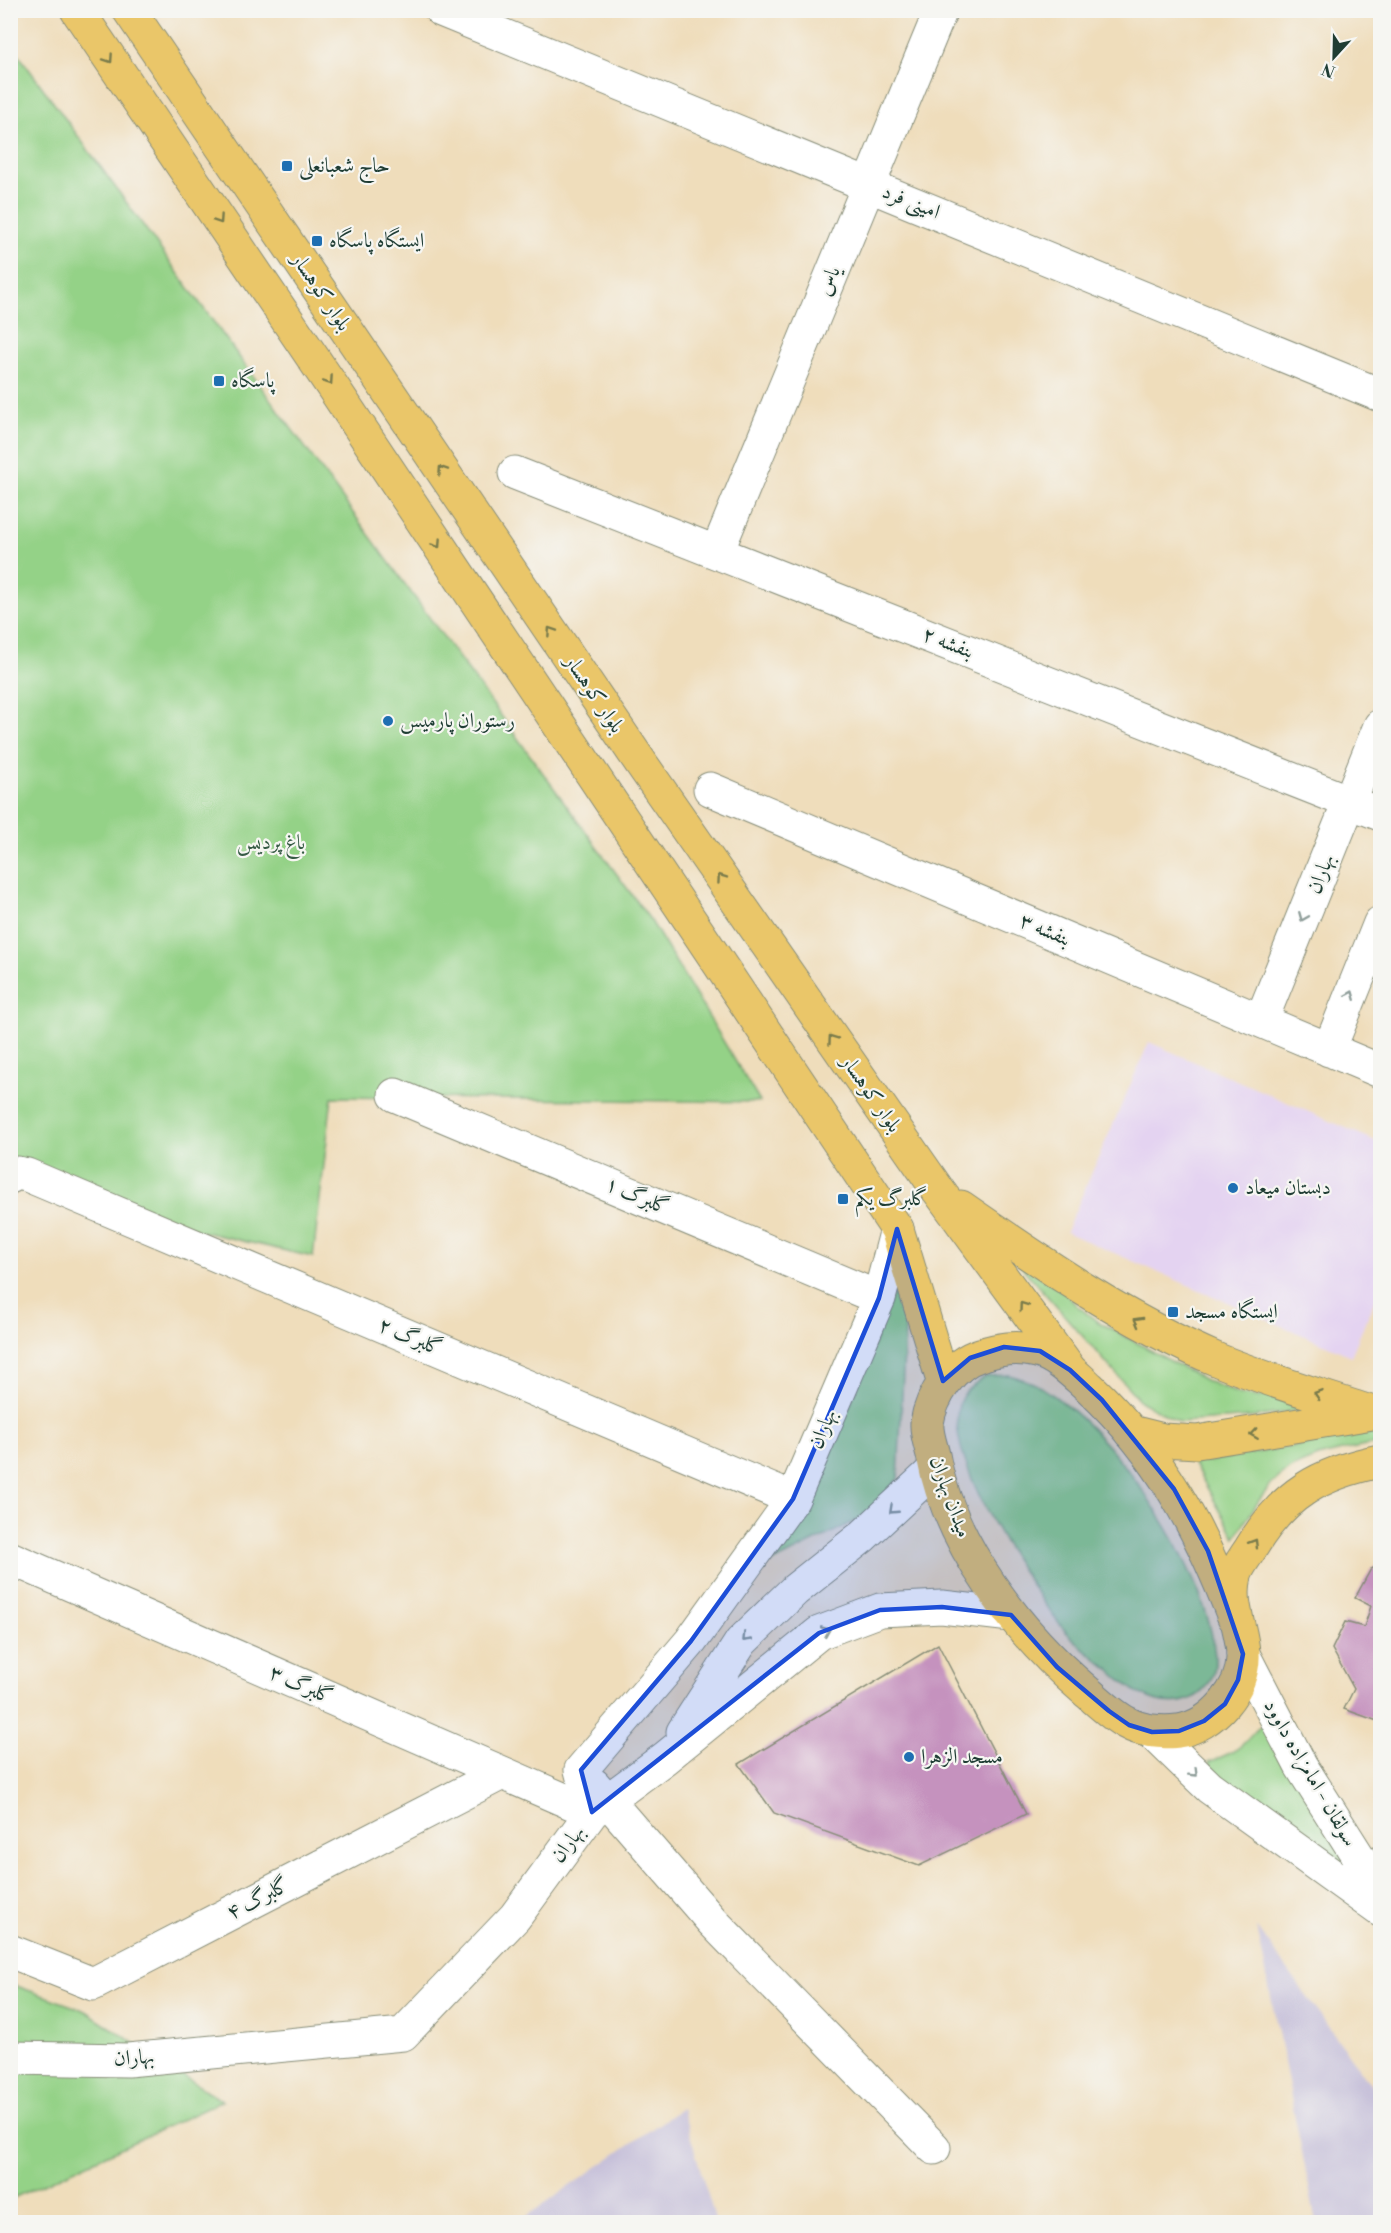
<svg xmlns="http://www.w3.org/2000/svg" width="1391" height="2233" viewBox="0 0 1391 2233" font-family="'Libre Bodoni',Amiri,serif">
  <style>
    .built { fill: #e4d3f1 }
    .industrial { fill: #c6c0d9 }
    .green { fill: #94d287; stroke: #5a885e; stroke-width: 1.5 }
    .building { fill: #c592be }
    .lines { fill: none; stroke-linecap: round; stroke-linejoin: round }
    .minor-casing { stroke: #878d78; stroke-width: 35 }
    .major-casing { stroke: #878d78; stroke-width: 35 }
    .minor { stroke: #fff; stroke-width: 33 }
    .major { stroke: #eac669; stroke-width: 33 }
    .oneway { stroke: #7a7b4c }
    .oneway2 { stroke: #8f9e9a }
    .marked { fill: #1d4ed8; fill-opacity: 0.2; stroke: #1d4ed8; stroke-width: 4.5; stroke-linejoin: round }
    .poi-dot { fill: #1f6fb2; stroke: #f6f6f2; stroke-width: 2 }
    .labels { text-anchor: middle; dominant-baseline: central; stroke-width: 4.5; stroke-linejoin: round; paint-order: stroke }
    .poi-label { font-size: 21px; fill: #1f3d34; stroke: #f6f6f2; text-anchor: start }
    .street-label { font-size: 21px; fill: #1f3d34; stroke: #f6f6f2 }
    .park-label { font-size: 21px; fill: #365b45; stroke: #f6f6f2 }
  </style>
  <rect width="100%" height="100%" fill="#f6f6f2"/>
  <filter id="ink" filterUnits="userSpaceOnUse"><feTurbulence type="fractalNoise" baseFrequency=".0167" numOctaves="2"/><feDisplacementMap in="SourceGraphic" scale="12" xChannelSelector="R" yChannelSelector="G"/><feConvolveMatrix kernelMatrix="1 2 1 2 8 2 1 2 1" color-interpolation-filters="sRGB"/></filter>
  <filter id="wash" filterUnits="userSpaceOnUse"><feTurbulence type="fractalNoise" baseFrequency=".008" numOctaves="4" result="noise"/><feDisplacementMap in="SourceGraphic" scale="24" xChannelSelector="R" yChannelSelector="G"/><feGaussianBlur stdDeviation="1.35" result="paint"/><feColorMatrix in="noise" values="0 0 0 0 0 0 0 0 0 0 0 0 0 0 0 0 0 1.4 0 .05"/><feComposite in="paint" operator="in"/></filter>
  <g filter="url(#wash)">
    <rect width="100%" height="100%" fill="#efddbb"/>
    <path class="built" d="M1149 1042 1380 1143V1288L1351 1356 1066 1232Z"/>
    <path class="industrial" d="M1257 1927 1380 2098V2222H1316Z
      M682 2108 716 2222H518Z"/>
    <path class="green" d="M10 43 651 921 760 1102 332 1097 313 1257 11 1188Z
      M1016 1261 1063 1291 1076 1305 1097 1321 1209 1382 1239 1394 1260 1397 1275 1393 1320 1407 1254 1417 1180 1422 1141 1402Z
      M900 1276 906 1308 898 1479 867 1515 774 1562 825 1469Z
      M1009 1375C1018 1378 1027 1380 1035 1384 1112 1425 1209 1571 1215 1657 1217 1696 1180 1711 1149 1698 1135 1693 1122 1681 1112 1672 1095 1658 1075 1643 1061 1626 1032 1589 917 1426 972 1386 976 1383 982 1378 987 1376 994 1375 1002 1376 1009 1375Z
      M1380 1431V1443C1345 1451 1299 1455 1272 1484 1258 1499 1247 1520 1235 1537L1192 1461H1210Z
      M1268 1722 1380 1899 1213 1774 1209 1762C1221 1757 1234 1753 1243 1744 1253 1735 1256 1727 1268 1722Z
      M11 1984 86 2011 222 2101 11 2199Z"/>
    <g id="blocks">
      <path class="building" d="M1380 1565V1722L1344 1709 1354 1689 1332 1649 1345 1622 1364 1627 1371 1606 1355 1598 1371 1569Z
        M938 1644 1026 1814 919 1866 774 1813 739 1764Z"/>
    </g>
  </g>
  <g filter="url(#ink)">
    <use href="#blocks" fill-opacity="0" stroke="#878d78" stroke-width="1.5"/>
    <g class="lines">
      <defs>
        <path id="minor" d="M441 10 1380 395
          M515 473 1380 814
          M717 552 941 10
          M710 789 1380 1071
          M1261 1021 1380 726
          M1329 1050 1380 923
          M395 1095 879 1298
          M10 1177 17 1173 27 1175 793 1499
          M10 1558 592 1812 665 1758 819 1633 880 1610 942 1607 1011 1615
          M1243 1654 1301 1766 1380 1891
          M683 1732 741 1642 795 1590 863 1536 935 1469
          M1152 1732 1209 1787 1380 1910
          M594 1785 712 1921 934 2148
          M10 1951 93 1984 502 1773
          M10 2058 128 2060 403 2034 515 1917 592 1812 581 1770 691 1641 793 1499 879 1298 897 1229"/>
        <path id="major" d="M77 10 332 386 897 1229 943 1381
          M129 10 643 766 938 1190 1070 1370
          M961 1207C1043 1264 1126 1321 1218 1360 1269 1381 1322 1396 1373 1413
          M1131 1432 1163 1440 1197 1442 1372 1413
          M1234 1617C1199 1527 1161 1455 1090 1388 1075 1375 1057 1356 1037 1351 1016 1346 999 1349 980 1355 953 1363 931 1396 927 1423 926 1433 931 1446 933 1455 949 1545 1019 1634 1086 1691 1099 1702 1112 1715 1127 1723 1141 1731 1161 1733 1178 1731 1212 1726 1245 1689 1243 1653 1242 1628 1228 1605 1235 1576 1237 1567 1246 1556 1251 1548 1283 1494 1320 1473 1380 1461"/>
      </defs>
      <use href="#minor" class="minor-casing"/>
      <use href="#major" class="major-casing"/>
      <use href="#minor" class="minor"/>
      <use href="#major" class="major"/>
    </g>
    <defs><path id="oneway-chevron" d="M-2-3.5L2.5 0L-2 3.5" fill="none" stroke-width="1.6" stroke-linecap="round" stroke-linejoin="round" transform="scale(1.5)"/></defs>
    <g class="oneway">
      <use href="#oneway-chevron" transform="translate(109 59) rotate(56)"/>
      <use href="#oneway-chevron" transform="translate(219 220) rotate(56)"/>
      <use href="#oneway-chevron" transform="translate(329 381) rotate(56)"/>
      <use href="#oneway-chevron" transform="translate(442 470) rotate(-124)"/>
      <use href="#oneway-chevron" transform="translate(437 544) rotate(56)"/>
      <use href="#oneway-chevron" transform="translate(551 631) rotate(-124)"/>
      <use href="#oneway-chevron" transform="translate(721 878) rotate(-125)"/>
      <use href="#oneway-chevron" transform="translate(832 1039) rotate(-125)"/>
      <use href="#oneway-chevron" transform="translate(1023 1306) rotate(-126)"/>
      <use href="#oneway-chevron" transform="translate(1138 1321) rotate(-151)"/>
      <use href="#oneway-chevron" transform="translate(1318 1394) rotate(-162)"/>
      <use href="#oneway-chevron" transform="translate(1254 1434) rotate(172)"/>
      <use href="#oneway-chevron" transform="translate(1254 1543) rotate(-59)"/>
    </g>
    <g class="oneway2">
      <use href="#oneway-chevron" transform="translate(1303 917) rotate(112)"/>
      <use href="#oneway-chevron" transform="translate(1351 995) rotate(-68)"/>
      <use href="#oneway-chevron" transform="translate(893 1510) rotate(137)"/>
      <use href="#oneway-chevron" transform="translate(826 1631) rotate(-23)"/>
      <use href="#oneway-chevron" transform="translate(746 1638) rotate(134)"/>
      <use href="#oneway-chevron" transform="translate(1194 1773) rotate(45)"/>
    </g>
  </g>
  <path class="marked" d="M897 1229 943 1381 970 1358 1004 1347 1040 1351 1070 1370 1102 1400 1174 1489 1208 1551 1243 1654 1238 1680 1225 1704 1204 1721 1179 1731 1152 1732 1129 1725 1109 1711 1057 1667 1011 1615 942 1607 880 1610 819 1633 592 1812 581 1770 691 1641 793 1499 879 1298Z"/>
  <g class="poi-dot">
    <rect x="281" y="160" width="12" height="12" rx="3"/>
    <rect x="311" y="235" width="12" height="12" rx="3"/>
    <rect x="213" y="375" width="12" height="12" rx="3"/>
    <circle cx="388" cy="721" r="6"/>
    <circle cx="1233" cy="1188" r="6"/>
    <rect x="837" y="1193" width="12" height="12" rx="3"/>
    <rect x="1167" y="1306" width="12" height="12" rx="3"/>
    <circle cx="909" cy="1757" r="6"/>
  </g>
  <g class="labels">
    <g class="poi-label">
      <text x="299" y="166">حاج شعبانعلی</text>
      <text x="329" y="241">ایستگاه پاسگاه</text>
      <text x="231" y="381">پاسگاه</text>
      <text x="400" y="721">رستوران پارمیس</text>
      <text x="1245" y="1188">دبستان میعاد</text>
      <text x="855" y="1199">گلبرگ یکم</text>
      <text x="1185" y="1312">ایستگاه مسجد</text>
      <text x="921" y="1757">مسجد الزهرا</text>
    </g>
    <g class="street-label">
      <text transform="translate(911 202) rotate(22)">امینی فرد</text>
      <text transform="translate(829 281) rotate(-67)">یاس</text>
      <text transform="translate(321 292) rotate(56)">بلوار کوهسار</text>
      <text transform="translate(948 643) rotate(21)">بنفشه ۲</text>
      <text transform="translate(594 694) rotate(56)">بلوار کوهسار</text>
      <text transform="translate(1321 874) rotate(-68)">بهاران</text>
      <text transform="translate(1045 930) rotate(23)">بنفشه ۳</text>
      <text transform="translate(871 1094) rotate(55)">بلوار کوهسار</text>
      <text transform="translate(637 1196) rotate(23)">گلبرگ ۱</text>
      <text transform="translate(410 1337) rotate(23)">گلبرگ ۲</text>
      <text transform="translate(823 1429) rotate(-67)">بهاران</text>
      <text transform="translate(950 1497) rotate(70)">میدان بهاران</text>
      <text transform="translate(301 1685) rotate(24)">گلبرگ ۳</text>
      <text transform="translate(1310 1773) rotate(60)">سولقان - امامزاده داوود</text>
      <text transform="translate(568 1844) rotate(-53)">بهاران</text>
      <text transform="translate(258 1899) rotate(-27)">گلبرگ ۴</text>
      <text transform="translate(134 2058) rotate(-3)">بهاران</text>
    </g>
    <g class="park-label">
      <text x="271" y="843">باغ پردیس</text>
    </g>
  </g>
  <rect width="1391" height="2233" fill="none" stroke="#f6f6f2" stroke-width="36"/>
  <g transform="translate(1334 57) rotate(202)" stroke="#f6f6f2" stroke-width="4.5" paint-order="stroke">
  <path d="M0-4.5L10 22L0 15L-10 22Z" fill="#1f3d34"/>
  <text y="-9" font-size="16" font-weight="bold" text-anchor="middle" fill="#1f3d34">N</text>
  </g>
</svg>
